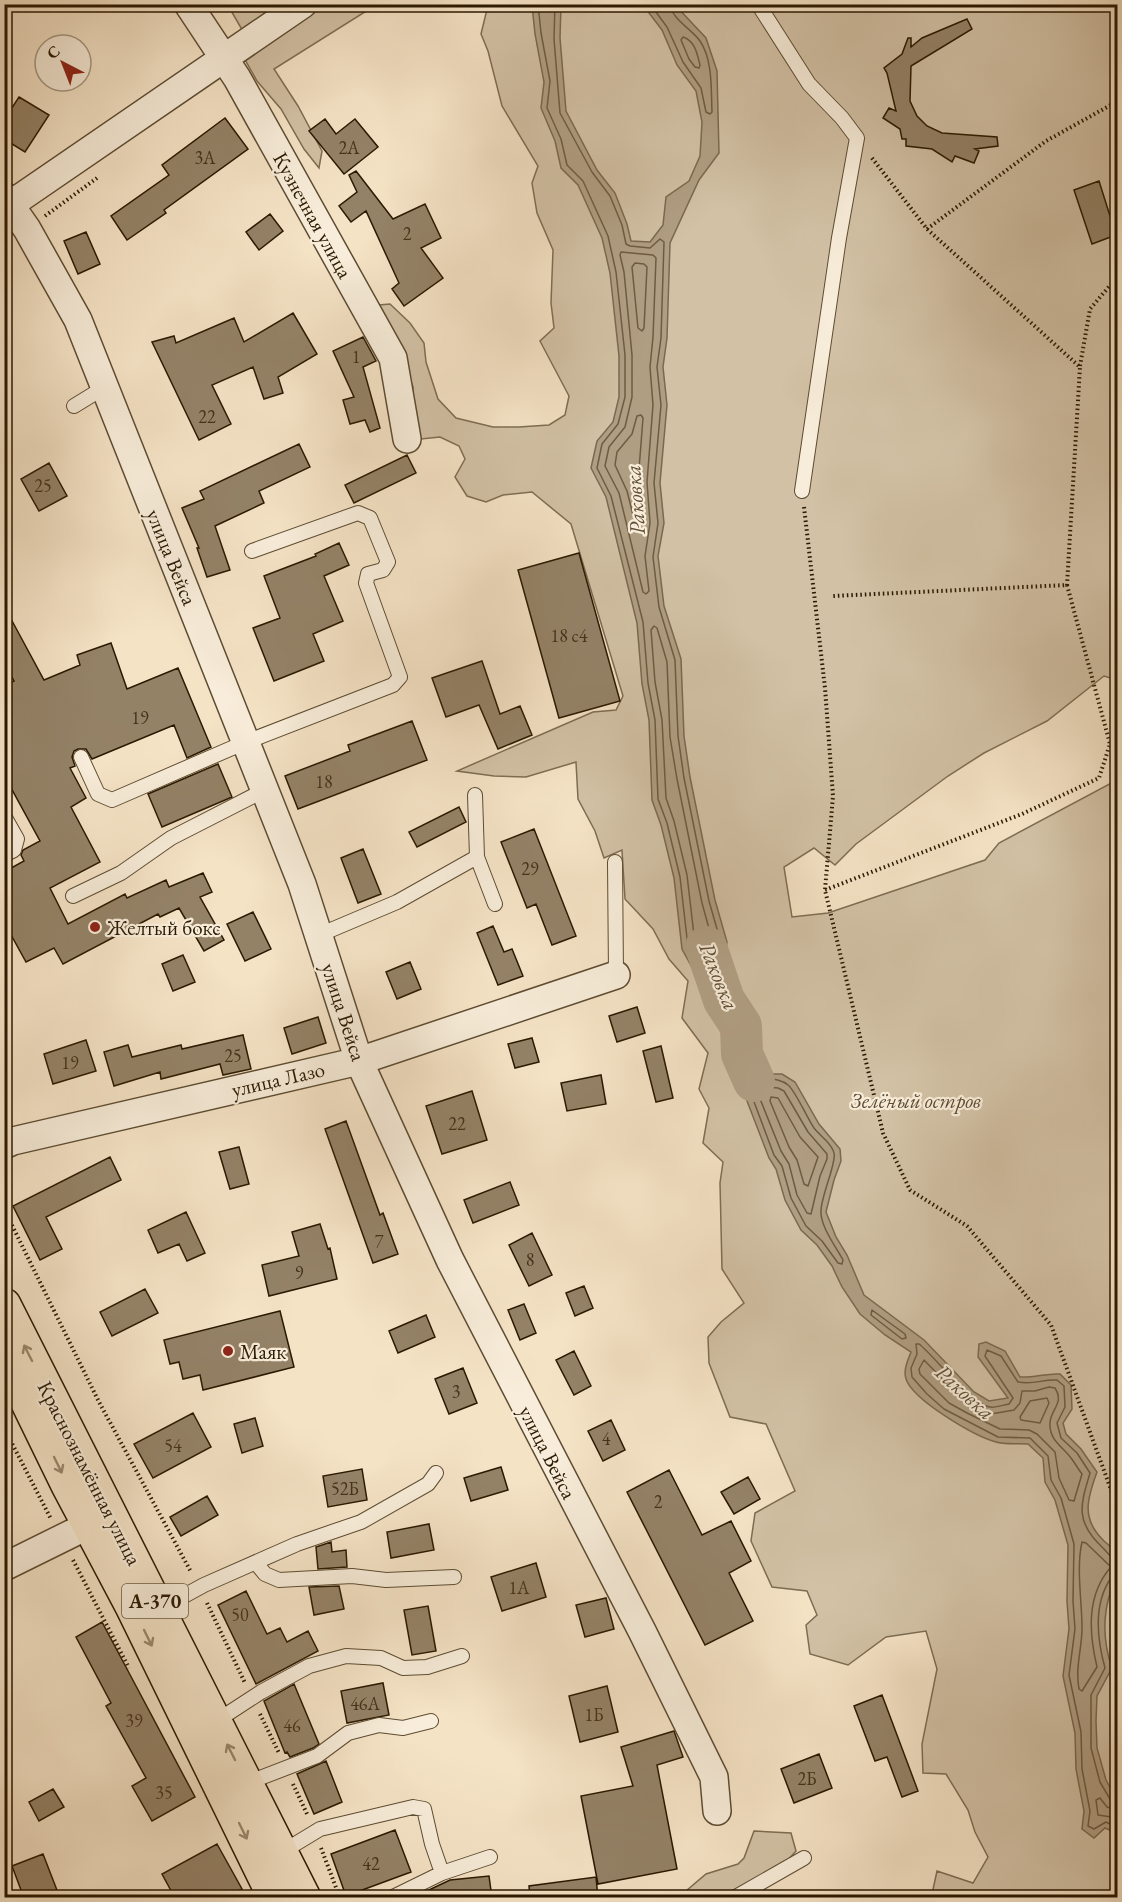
<svg xmlns="http://www.w3.org/2000/svg" width="1122" height="1902" viewBox="0 0 1122 1902" font-family="'EB Garamond',serif">
  <style>
    .green { fill: #d2c1a5; stroke: #7e6d53; stroke-width: 1.5 }
    .water { fill: #b09e83; stroke: #7a694f; stroke-width: 1.5 }
    .lines { fill: none; stroke-linecap: round; stroke-linejoin: round }
    .shore { stroke: #6d5c42; stroke-width: 1.5 }
    .river { stroke: #b09e83; stroke-width: 42 }
    .building { fill: #948267; stroke: #2a1901; stroke-width: 1.5 }
    .service-casing { stroke: #5d4c32; stroke-width: 16 }
    .minor-casing { stroke: #5d4c32; stroke-width: 30 }
    .trunk-casing { stroke: #2a1901; stroke-width: 36 }
    .path { stroke: #2a1901; stroke-width: 4; stroke-dasharray: 1.5 3; stroke-linecap: butt }
    .service { stroke: #f8edda; stroke-width: 14 }
    .minor { stroke: #f8edda; stroke-width: 27 }
    .trunk { stroke: #f5e3c6; stroke-width: 33 }
    .oneway { stroke: #9a886d }
    .poi-dot { fill: #8f2418; stroke: #f8edda; stroke-width: 2 }
    .labels { text-anchor: middle; dominant-baseline: central; stroke-width: 4.5; stroke-linejoin: round; paint-order: stroke }
    .number-label { font-size: 18px; fill: #44331a }
    .shield { fill: #f8edda; stroke: #685942; stroke-width: 1.5 }
    .shield-label { font-size: 20px; font-weight: bold; fill: #2a1901 }
    .street-label { font-size: 21px; fill: #2a1901; stroke: #f8edda }
    .poi-label { font-size: 21px; fill: #2a1901; stroke: #f8edda; text-anchor: start }
    .park-label { font-size: 21px; font-style: italic; fill: #5c4b32; stroke: #f8edda }
    .water-label { font-size: 22px; font-style: italic; fill: #604e35; stroke: #f8edda }
  </style>
  <rect width="100%" height="100%" fill="#f5e3c6"/>
  <filter id="stains"><feTurbulence type="fractalNoise" baseFrequency=".00333" numOctaves="4"/><feColorMatrix values="0 0 0 0 .2 0 0 0 0 .09 0 0 0 0 .02 0 0 0 .5 -.17"/></filter>
  <radialGradient id="worn" r=".72"><stop offset=".6" stop-color="#630" stop-opacity="0"/><stop offset="1" stop-color="#630" stop-opacity=".3"/></radialGradient>
  <path class="green" d="M232 4 376 5 274 69 298 106 322 151 319 168 304 149 281 109 257 81 234 40 244 33 230 9Z
    M488 5H1117V680L1104 676 1047 721 984 753 948 776 856 844 835 865 814 848 784 867 792 917 828 913 985 860 999 843 1117 780V1897H934L932 1894 937 1871 973 1883 988 1857 975 1832 968 1810 946 1774 923 1773 922 1744 937 1669 926 1631 886 1637 848 1665 810 1654 806 1625 817 1615 807 1591 772 1587 751 1541 755 1513 795 1491 766 1424 730 1417 709 1363 708 1337 721 1322 744 1303 722 1269 720 1183 723 1162 703 1143 709 1108 699 1089 708 1053 682 1018 688 981 669 959 653 929 625 899 622 850 604 858 595 831 578 799 576 762 526 777 494 776 457 771 593 712 616 710 623 696 571 524 532 492 503 495 486 502 467 496 455 477 465 459 459 446 440 437 421 439 412 414 413 387 379 305 390 304 410 323 424 343 426 362 438 399 456 418 493 427H519L549 425 565 415 569 396 540 341 554 328 551 303 553 250 537 213 532 183 538 166 502 106 488 51 481 34Z
    M754 1831 791 1833 796 1851 767 1883 747 1897H688L686 1891 706 1874 738 1864 744 1858Z"/>
  <path class="water" d="M532 5H561L560 38 566 111 597 170 615 193 627 224 631 241 650 242 663 225 666 197 689 181 700 156 702 122 696 91 677 65 662 30 643 5H675L706 38 717 71 719 153 699 180 670 243 667 338 663 367 667 405 660 483 664 523 658 556 664 606 681 659 684 736 690 777 715 900 727 942 722 972 724 1000 716 999 694 971 682 949 674 878 661 825 652 800 649 720 642 684 637 623 606 497 591 468 597 441 613 422 619 397V356L610 273 602 238 578 185 561 168 555 141 541 108 544 82 535 34Z
    M732 1024 751 1031 750 1055 755 1071 766 1074H782L795 1082 819 1124 840 1149 841 1161 834 1180 826 1212 836 1237 847 1255 864 1295 924 1340 974 1392 989 1401 1008 1398 978 1357 979 1344 986 1342 1005 1351 1020 1377C1034 1378 1046 1373 1060 1374L1071 1385 1072 1409 1063 1423 1066 1434 1081 1449 1097 1472C1087 1499 1081 1519 1104 1541 1110 1546 1116 1551 1118 1559 1120 1575 1115 1577 1111 1590 1102 1617 1103 1642 1112 1668L1097 1696 1096 1721 1097 1748 1106 1780 1117 1800V1881L1115 1878 1112 1831 1105 1828 1094 1838 1082 1829 1084 1811 1076 1769 1075 1733 1063 1676 1069 1629 1067 1601 1068 1545 1055 1500 1045 1482 1043 1458 1028 1444C1018 1443 1005 1445 996 1442 974 1436 913 1400 906 1379 903 1370 908 1360 911 1352L885 1335 860 1314 842 1287 832 1266 817 1245 801 1230 785 1200 776 1169 769 1158 737 1075 728 1041Z"/>
  <g class="lines">
    <path class="shore" d="M538 4 541 33 550 81 547 108 561 139 567 165 583 181 608 236 616 272 625 355V397L618 424 602 444 597 468 611 496 643 622 648 683 655 720 658 799 667 823 680 877 688 947 699 968 715 985 717 983V971L721 943 709 901 684 778 678 736 675 660 659 607 653 557 658 523 654 483 661 405 657 367 661 338 664 242 660 239 650 248 630 246 626 244 622 225 610 196 592 172 560 113 554 39 555 4
      M650 4 667 27 683 62 701 88 706 112 710 114 712 112C711 90 713 60 700 41 692 29 672 20 670 4
      M683 37C695 41 697 53 700 65L699 68 695 67 689 59 681 40Z
      M621 252 653 255 656 258 653 337 650 367 653 405 647 482 650 523 645 556 649 591 646 594 643 592 619 493 605 466 609 447 625 427 632 397V355L624 272 620 255Z
      M635 263 644 264 647 267 644 328 642 331 638 328 632 267Z
      M641 415 643 418 638 482 641 522 638 525 635 523 627 491 615 465 617 452 632 434 637 416Z
      M654 626 657 628 667 662 670 737 677 779 702 903 713 943 710 962 708 964 705 963 695 944 687 875 674 821 666 798 662 720 655 682 651 630Z
      M744 1066 747 1067 753 1076C765 1080 779 1077 788 1085 795 1090 807 1118 814 1128 820 1136 832 1143 834 1153 837 1162 821 1196 821 1211 820 1226 836 1247 843 1260L842 1264 838 1263 822 1241 806 1226 791 1198 782 1166 774 1155 742 1070Z
      M758 1086 778 1088 784 1091 808 1132 827 1154V1159L820 1176 811 1214 807 1213 797 1195 789 1164 781 1151 756 1089Z
      M771 1097 778 1098 800 1137 818 1157 808 1186 804 1184 797 1160 789 1147 770 1101Z
      M872 1310 905 1334 906 1338 902 1339 871 1315Z
      M924 1360 965 1402 983 1413 991 1414 1014 1410 1020 1403 1022 1391H1035L1049 1387 1055 1388C1065 1403 1050 1410 1050 1423 1049 1440 1062 1446 1071 1458 1075 1463 1078 1469 1082 1474L1074 1501 1069 1500 1059 1478 1055 1452 1037 1434 1029 1430 1000 1429 967 1413 949 1403 920 1374 919 1369Z
      M1047 1398 1049 1403 1040 1423 1021 1420 1020 1417 1030 1401Z
      M1082 1542 1086 1543 1111 1567C1086 1595 1089 1633 1097 1667L1082 1691 1079 1689C1075 1667 1082 1649 1082 1628 1082 1601 1076 1568 1082 1542Z
      M1118 1559C1110 1558 1108 1553 1103 1548 1075 1522 1080 1506 1090 1473L1077 1453 1061 1438 1057 1423 1065 1407 1064 1386 1057 1380C1042 1379 1035 1385 1018 1382L1001 1356 987 1350 985 1356 1013 1398 1009 1404C1003 1405 995 1408 990 1407 970 1405 936 1357 919 1344H916L917 1354 911 1368 912 1377 927 1394 944 1409 998 1437 1030 1438 1048 1456 1051 1480 1061 1498 1074 1544 1073 1601 1075 1629 1069 1675 1081 1732 1082 1769 1090 1811 1088 1826 1094 1829 1106 1822 1118 1828
      M1118 1576 1111 1578C1093 1604 1097 1639 1105 1668L1091 1695V1748L1100 1782 1110 1799 1118 1802
      M1118 1810 1107 1807 1100 1798 1096 1800 1098 1815 1118 1818"/>
    <path class="river" d="M706 947 724 1000 741 1026 742 1054 754 1081"/>
  </g>
  <path class="building" d="M967 19 972 29 911 66 910 101 917 116 927 126 942 133 997 137 998 146 975 149 979 151 974 163 955 156 952 162 932 149 906 146V139H902L900 129 883 118 889 108 896 111 887 73 884 68 902 54 908 38H911V47L922 38Z
    M19 97 49 115 25 152 4 139V120Z
    M225 118 248 149 164 210 166 213 127 240 111 216 169 175 162 165Z
    M325 119 336 134 355 119 378 147 344 174 309 131Z
    M356 171 393 219 425 204 441 238 421 248 443 278 404 306 392 289 399 283 366 211 351 222 339 206 357 192 349 175Z
    M1099 181 1116 235 1092 244 1074 190Z
    M270 214 283 231 259 250 246 232Z
    M86 232 100 264 78 274 64 241Z
    M293 313 317 354 278 377 283 393 264 399 253 367 212 385 231 424 199 440 152 342 174 336 176 343 234 318 244 342Z
    M363 337 376 361 363 367 380 428 370 432 365 420 350 424 343 400 354 397 333 351Z
    M299 444 310 467 259 491 264 503 215 526 230 570 207 577 197 548H199L182 508 204 499 200 491Z
    M407 455 416 473 354 503 345 485Z
    M49 463 67 496 39 511 21 479Z
    M339 543 349 565 324 576 343 621 313 634 324 661 274 681 253 628 280 618 264 576 316 556 315 554Z
    M579 553 620 701 559 718 518 570Z
    M4 606 44 680 80 665 77 655 111 643 127 689 178 668 211 747 187 758 174 725 92 759 86 749H78L74 751 72 757 75 766 70 768 86 798 71 807 100 862 50 888 68 924 125 894 127 898 166 880 169 887 203 873 212 892 200 897 224 940 204 951 179 908 160 917 158 914 63 964 54 948 26 962 4 922V872L24 861 21 855 23 850 40 841 4 775V686L14 681 4 663Z
    M482 661 500 714 520 706 532 735 498 749 479 705 446 717 432 678Z
    M412 721 427 760 298 809 285 776 350 751 348 745Z
    M218 764 232 797 162 827 148 794Z
    M459 807 466 822 417 847 409 832Z
    M534 829 576 936 552 945 536 904 527 908 501 842Z
    M363 849 381 894 358 903 341 858Z
    M253 912 271 949 245 961 227 924Z
    M493 926 504 952 512 949 523 976 498 985 477 933Z
    M183 955 195 982 173 991 162 964Z
    M410 962 421 989 397 999 386 972Z
    M637 1007 645 1033 617 1042 609 1016Z
    M318 1017 326 1043 292 1054 284 1028Z
    M243 1035 251 1069 223 1075 220 1064 161 1079 160 1072 114 1086 104 1052 128 1045 132 1057 181 1045 182 1049Z
    M532 1038 539 1062 515 1068 508 1044Z
    M86 1040 96 1071 53 1084 44 1054Z
    M661 1046 673 1098 656 1102 643 1051Z
    M601 1075 606 1104 567 1111 561 1083Z
    M472 1091 487 1140 442 1154 426 1106Z
    M346 1121 380 1215 383 1213 398 1254 373 1263 325 1129Z
    M239 1147 249 1184 230 1189 219 1152Z
    M110 1157 121 1180 46 1217 62 1249 40 1260 13 1206Z
    M510 1182 519 1205 473 1223 464 1200Z
    M186 1212 205 1253 187 1261 179 1244 158 1253 148 1230Z
    M320 1224 328 1249 330 1248 337 1279 269 1296 262 1265 299 1256 292 1232Z
    M532 1233 552 1275 529 1286 509 1245Z
    M584 1286 593 1308 575 1316 566 1293Z
    M145 1289 158 1313 112 1336 100 1312Z
    M524 1304 536 1333 520 1340 508 1310Z
    M280 1311 294 1367 203 1390 200 1375 183 1379 179 1362 170 1364 164 1340Z
    M426 1315 435 1337 398 1353 389 1331Z
    M574 1351 591 1386 574 1395 556 1360Z
    M463 1368 477 1403 449 1414 435 1379Z
    M193 1413 211 1447 153 1478 134 1444Z
    M255 1418 263 1446 242 1453 234 1424Z
    M611 1420 625 1450 603 1461 588 1431Z
    M501 1467 508 1490 471 1501 464 1478Z
    M362 1469 367 1500 328 1507 323 1476Z
    M669 1470 702 1535 731 1521 751 1561 729 1573 753 1621 705 1645 627 1492Z
    M748 1477 760 1499 734 1514 721 1492Z
    M207 1496 218 1515 181 1536 170 1517Z
    M429 1524 434 1550 391 1558 387 1532Z
    M331 1542 332 1552 346 1550 347 1567 318 1569 316 1547Z
    M536 1563 546 1597 502 1611 491 1577Z
    M339 1586 344 1609 314 1615 309 1587Z
    M246 1591 267 1634 280 1628 287 1642 308 1631 318 1651 256 1684 218 1605Z
    M606 1598 614 1629 585 1637 576 1605Z
    M428 1606 436 1651 412 1655 404 1610Z
    M102 1622 195 1797 152 1821 132 1786 146 1778 106 1706 111 1703 76 1637Z
    M383 1683 389 1715 347 1723 341 1691Z
    M294 1684 319 1744 313 1748 290 1757 287 1752 285 1753 264 1701Z
    M607 1686 618 1732 580 1742 569 1696Z
    M882 1695 918 1791 902 1797 887 1757 875 1761 854 1706Z
    M674 1731 683 1757 657 1765 677 1869 598 1884 581 1796 633 1786 621 1747Z
    M819 1754 832 1788 794 1803 781 1769Z
    M326 1761 342 1802 314 1814 297 1774Z
    M53 1789 64 1807 39 1821 29 1802Z
    M395 1830 411 1872 346 1896 331 1854Z
    M217 1844 242 1889 225 1898H175L162 1874Z
    M43 1854 60 1898H24L12 1866Z
    M489 1876 492 1898H412L450 1880Z
    M596 1877 598 1898H530L529 1886Z"/>
  <g class="lines">
    <defs>
      <path id="service" d="M758 4 809 84 842 118 857 138 839 238 802 491
        M74 406 105 387
        M81 757 98 794 112 800 246 742 393 685 400 677 366 583 368 574 383 570 388 562 370 518 358 513 252 551
        M475 795 477 857 495 904
        M4 816 17 839 14 850 4 855
        M615 862 616 975
        M73 896 121 873 171 838 265 790
        M319 935 397 902 477 857
        M256 1563 265 1574 279 1580 352 1576 386 1580 454 1577
        M160 1609 204 1585 297 1544 361 1522 428 1484 436 1473
        M215 1722 261 1692 309 1666 346 1656 381 1658 403 1668 427 1667 462 1656
        M247 1783 317 1756 348 1733 379 1725 403 1728 431 1721
        M282 1852 320 1829 413 1807 424 1809 432 1844 442 1873
        M391 1898 442 1873 490 1857
        M734 1898 804 1858"/>
      <path id="minor" d="M188 4 237 78 393 358 407 439
        M4 196 27 229 78 320 302 884 359 1061 450 1260 642 1631 714 1777 717 1811
        M4 209 303 4
        M4 1145 13 1141 359 1061 616 975
        M4 1567 89 1525"/>
      <path id="trunk" d="M4 1305 304 1898
        M7 1360 68 1485 132 1606 275 1898"/>
    </defs>
    <use href="#service" class="service-casing"/>
    <use href="#minor" class="minor-casing"/>
    <use href="#trunk" class="trunk-casing"/>
    <path class="path" d="M872 158 927 229 1080 367 1067 585
      M45 216 97 178
      M927 229 1046 141 1118 101
      M1080 366 1090 309 1118 276
      M804 507 825 688 833 796 825 890 883 1133 910 1190 967 1226 1051 1325 1118 1509
      M825 890 1022 814 1099 778 1110 744 1067 585 833 596
      M4 1209 99 1402 191 1572
      M4 1428 51 1519
      M73 1560 129 1668
      M207 1603 245 1683
      M260 1714 279 1753
      M293 1784 308 1816
      M321 1848 340 1898"/>
    <use href="#service" class="service"/>
    <use href="#minor" class="minor"/>
    <use href="#trunk" class="trunk"/>
  </g>
  <defs><path id="oneway-shaft" d="M-6 0H5M1.5-3L5.5 0L1.5 3" fill="none" stroke-width="1.6" stroke-linecap="round" stroke-linejoin="round" transform="scale(1.5)"/></defs>
  <g class="oneway">
    <use href="#oneway-shaft" transform="translate(28 1353) rotate(-117)"/>
    <use href="#oneway-shaft" transform="translate(58 1465) rotate(64)"/>
    <use href="#oneway-shaft" transform="translate(148 1638) rotate(64)"/>
    <use href="#oneway-shaft" transform="translate(231 1752) rotate(-117)"/>
    <use href="#oneway-shaft" transform="translate(243 1831) rotate(64)"/>
  </g>
  <g class="poi-dot">
    <circle cx="95" cy="927" r="6"/>
    <circle cx="228" cy="1351" r="6"/>
  </g>
  <g class="labels">
    <g class="number-label">
      <text x="349" y="147">2А</text>
      <text x="205" y="157">3А</text>
      <text x="407" y="233">2</text>
      <text x="356" y="356">1</text>
      <text x="207" y="416">22</text>
      <text x="43" y="485">25</text>
      <text x="569" y="635">18 с4</text>
      <text x="140" y="717">19</text>
      <text x="324" y="781">18</text>
      <text x="530" y="868">29</text>
      <text x="233" y="1055">25</text>
      <text x="70" y="1062">19</text>
      <text x="457" y="1123">22</text>
      <text x="379" y="1241">7</text>
      <text x="530" y="1259">8</text>
      <text x="299" y="1272">9</text>
      <text x="456" y="1391">3</text>
      <text x="606" y="1438">4</text>
      <text x="173" y="1445">54</text>
      <text x="345" y="1488">52Б</text>
      <text x="658" y="1501">2</text>
      <text x="519" y="1587">1А</text>
      <text x="240" y="1614">50</text>
      <text x="365" y="1703">46А</text>
      <text x="594" y="1714">1Б</text>
      <text x="134" y="1720">39</text>
      <text x="292" y="1725">46</text>
      <text x="807" y="1778">2Б</text>
      <text x="164" y="1792">35</text>
      <text x="371" y="1863">42</text>
    </g>
    <rect class="shield" x="122" y="1584" width="66" height="34" rx="4.5"/>
    <g class="shield-label">
      <text x="155" y="1601">А-370</text>
    </g>
    <g class="street-label">
      <text transform="translate(313 215) rotate(61)">Кузнечная улица</text>
      <text transform="translate(172 557) rotate(68)">улица Вейса</text>
      <text transform="translate(344 1012) rotate(72)">улица Вейса</text>
      <text transform="translate(278 1079) rotate(-13)">улица Лазо</text>
      <text transform="translate(548 1452) rotate(63)">улица Вейса</text>
      <text transform="translate(90 1473) rotate(63)">Краснознамённая улица</text>
    </g>
    <g class="poi-label">
      <text x="107" y="927">Желтый бокс</text>
      <text x="240" y="1351">Маяк</text>
    </g>
    <g class="park-label">
      <text x="916" y="1100">Зелёный остров</text>
    </g>
    <g class="water-label">
      <text transform="translate(635 500) rotate(-94)">Раковка</text>
      <text transform="translate(719 976) rotate(68)">Раковка</text>
      <text transform="translate(965 1392) rotate(42)">Раковка</text>
    </g>
  </g>
  <rect width="1122" height="1902" fill="none" stroke="#f5e3c6" stroke-width="24"/>
  <rect x="6" y="6" width="1110" height="1890" fill="none" stroke="#2a1901" stroke-width="3"/>
  <rect x="12" y="12" width="1098" height="1878" fill="none" stroke="#2a1901" stroke-width="1.5"/>
  <g transform="translate(63 63) rotate(318)"><circle r="28" fill="#f8edda" stroke="#a69883" stroke-width="1.5"/>
  <path d="M0-4.5L10 22L0 15L-10 22Z" fill="#8f2418"/>
  <text y="-9" font-size="16" font-weight="bold" text-anchor="middle" fill="#2a1901">С</text>
  </g>
  <rect width="100%" height="100%" filter="url(#stains)"/>
  <rect width="100%" height="100%" fill="url(#worn)"/>
</svg>
